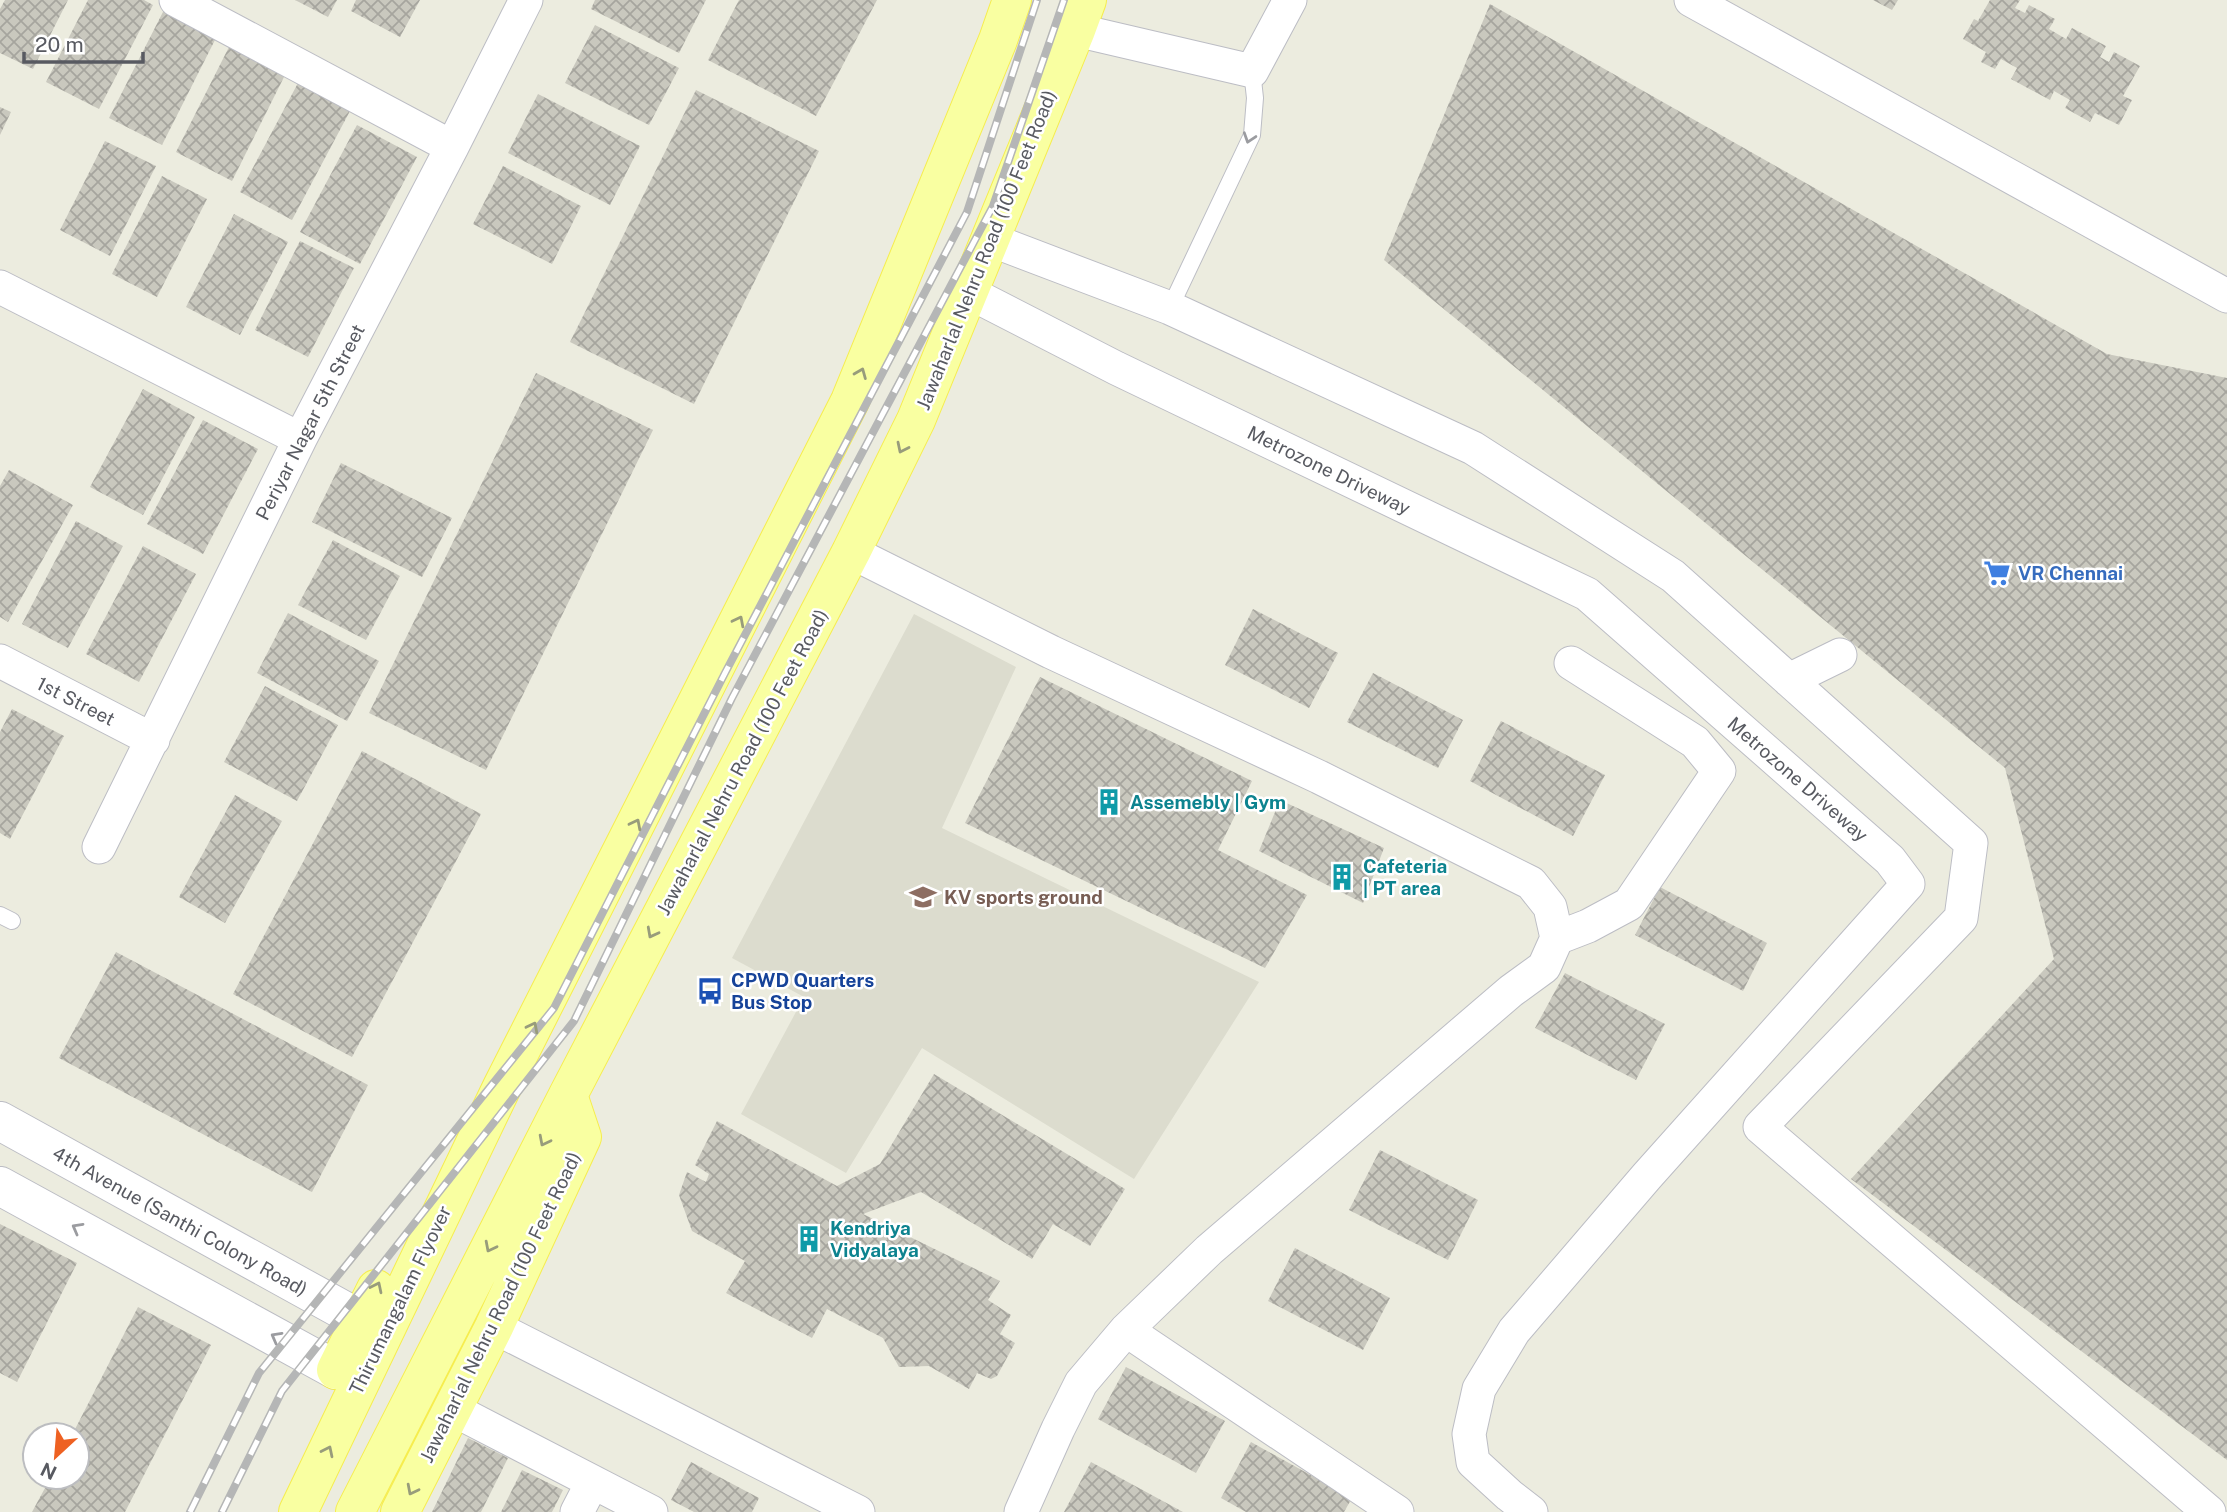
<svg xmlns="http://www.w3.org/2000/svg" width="2227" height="1512" viewBox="0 0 2227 1512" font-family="'Public Sans',sans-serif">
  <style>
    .education { fill: #dcdcce }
    .building { fill: url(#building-cross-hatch) }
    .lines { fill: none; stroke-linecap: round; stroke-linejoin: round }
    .service-casing { stroke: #bcbdc4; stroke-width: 18 }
    .minor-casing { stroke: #bcbdc4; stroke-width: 35 }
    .tertiary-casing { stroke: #bcbdc4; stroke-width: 40 }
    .primary-casing { stroke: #f6ed4e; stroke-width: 40 }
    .service { stroke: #fff; stroke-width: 16 }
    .minor { stroke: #fff; stroke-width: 33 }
    .tertiary { stroke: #fff; stroke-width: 38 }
    .primary { stroke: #f9ffa1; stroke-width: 38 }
    .rail-casing { stroke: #b5b6b6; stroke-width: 8 }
    .rail { stroke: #fff; stroke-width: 5; stroke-dasharray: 16; stroke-linecap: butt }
    .oneway { stroke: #9b9ca0 }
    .oneway2 { stroke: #989c7b }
    .labels { text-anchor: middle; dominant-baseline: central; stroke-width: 5; stroke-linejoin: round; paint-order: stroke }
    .street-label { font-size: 19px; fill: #585a61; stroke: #fff }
    .shop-label { font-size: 19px; font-weight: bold; fill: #366cbe; stroke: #fff; text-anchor: start }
    .culture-label { font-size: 19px; font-weight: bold; fill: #0d838f; stroke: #fff; text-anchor: start }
    .education-label { font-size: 19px; font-weight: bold; fill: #785e54; stroke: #fff; text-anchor: start }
    .transit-label { font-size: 19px; font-weight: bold; fill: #164399; stroke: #fff; text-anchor: start }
  </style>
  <defs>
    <pattern id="building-cross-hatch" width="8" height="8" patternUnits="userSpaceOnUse" patternTransform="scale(1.75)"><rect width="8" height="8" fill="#c9c8be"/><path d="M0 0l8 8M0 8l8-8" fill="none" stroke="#a6a59e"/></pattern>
  </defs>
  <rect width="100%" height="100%" fill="#ececdf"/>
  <path class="education" d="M914 614 1016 667 942 828 1259 982 1134 1179 922 1048 846 1173 741 1114 804 997 732 958Z"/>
  <path class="building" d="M5 0H68L33 69 0 53V9Z
    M88 0H144L153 5 99 109 46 82Z
    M295 0H337L328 17Z
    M356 0H420L400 37 351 11Z
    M595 0H706L679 53 591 9Z
    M739 0H877L816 116 708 60Z
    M1873 0H1898L1892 10Z
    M1990 0H2020L2015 8 2025 13 2029 5 2055 19 2049 29 2066 39 2072 28 2106 46 2100 57 2109 62 2114 52 2140 66 2123 96 2132 100 2119 125 2095 113 2090 122 2065 108 2070 100 2054 91 2050 100 2011 79 2017 68 2001 59 1995 69 1981 62 1986 52 1963 39 1974 19 1978 21Z
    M1490 4 2107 354 2227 378V1460L1851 1179 2054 959 2005 768 1384 260Z
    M165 8 218 34 162 145 109 118Z
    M595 25 679 68 649 125 565 83Z
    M230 45 286 73 232 181 176 152Z
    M298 83 350 111 292 220 240 192Z
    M696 90 819 151 694 404 570 342Z
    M538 94 640 146 610 205 508 153Z
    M0 107 11 112 0 135Z
    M357 125 417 157 360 264 300 232Z
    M105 141 156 166 110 256 60 230Z
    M503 166 581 206 552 264 473 224Z
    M162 176 207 199 157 297 112 274Z
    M234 214 288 242 240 335 186 307Z
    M300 241 354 268 308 357 255 330Z
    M536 373 653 430 486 770 369 713Z
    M143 389 195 417 143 515 90 487Z
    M203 420 258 449 203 554 147 524Z
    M341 463 452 518 422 577 312 522Z
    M9 470 73 505 8 622 0 617V486Z
    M76 521 123 546 68 648 22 624Z
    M333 540 400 576 366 640 298 605Z
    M143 546 196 574 139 682 86 654Z
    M1253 609 1338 653 1309 708 1225 665Z
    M288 613 379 661 347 721 257 673Z
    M1373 673 1463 720 1438 768 1347 722Z
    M1040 677 1252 781 1218 850 1307 895 1265 968 965 823Z
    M265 686 338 725 297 801 224 762Z
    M12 709 64 736 10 839 0 833V732Z
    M1501 721 1605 775 1573 836 1470 781Z
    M362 751 481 814 352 1057 233 994Z
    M235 795 282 821 225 923 179 897Z
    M1280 800 1384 848 1363 903 1259 851Z
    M1660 887 1767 943 1743 991 1635 935Z
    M116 952 368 1085 312 1192 59 1058Z
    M1565 973 1665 1024 1636 1080 1535 1028Z
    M934 1074 1125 1189 1090 1246 1053 1224 1032 1259 921 1192 863 1214 1000 1281 988 1300 1011 1315 1000 1334 1015 1343 997 1376 991 1379 977 1373 969 1389 929 1366 899 1367 883 1338 827 1309 812 1338 726 1293 745 1261 692 1231 679 1195 687 1172 706 1182 709 1174 695 1165 717 1121 837 1186 880 1164Z
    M1380 1150 1478 1200 1448 1260 1349 1210Z
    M0 1224 77 1263 17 1382 0 1373Z
    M1295 1248 1390 1298 1363 1350 1268 1301Z
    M138 1307 211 1345 125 1512H32L51 1477H77V1435H72Z
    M1126 1367 1225 1421 1196 1473 1098 1419Z
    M468 1438 508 1458 481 1512H432Z
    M1251 1442 1352 1498 1344 1512H1246L1221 1498Z
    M691 1462 759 1498 752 1512H694L671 1500Z
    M1091 1462 1183 1512H1064Z
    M522 1470 563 1490 552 1512H501Z"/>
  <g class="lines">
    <defs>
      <path id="service" d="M1170 308 1252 135 1255 98 1252 71
        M0 915 12 921"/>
      <path id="minor" d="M176 0 452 147
        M1691 0 2227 296
        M1076 30 1252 71 1290 0
        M991 240 1170 308 1473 448 1673 576 1971 843 1961 918 1760 1127 2209 1512
        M0 287 300 439
        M970 293 1116 368 1587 594 1890 860 1908 884 1647 1176 1514 1331 1479 1389 1469 1434 1473 1462 1509 1495 1531 1512
        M851 552 1051 652 1319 777 1531 883 1550 907 1557 938 1544 967 1511 991 1209 1250 1126 1330 1081 1383 1058 1429 1021 1512
        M0 661 153 740
        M1789 680 1840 655
        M99 847 300 439 452 147 526 0
        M1557 938 1588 926 1629 904 1719 771 1695 742 1571 663
        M494 1327 858 1512
        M1126 1330 1397 1512
        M452 1409 651 1512
        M577 1512 592 1483"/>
      <path id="tertiary" d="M0 1121 361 1320
        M0 1186 336 1370"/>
      <path id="primary" d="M336 1370 376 1289
        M298 1512 502 1087 850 401 998 40 1012 0
        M355 1512 568 1095 851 552 916 420 1076 30 1087 0
        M400 1512 494 1327 582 1137 568 1095"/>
    </defs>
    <use href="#service" class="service-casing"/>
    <use href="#minor" class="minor-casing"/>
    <use href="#tertiary" class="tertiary-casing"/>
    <use href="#primary" class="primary-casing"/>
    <use href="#service" class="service"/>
    <use href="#minor" class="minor"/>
    <use href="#tertiary" class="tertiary"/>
    <use href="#primary" class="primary"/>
    <defs>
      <path id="rail" d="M190 1512 259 1373 554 1008 725 673 967 212 1037 0
        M222 1512 282 1391 574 1021 732 698 993 206 1064 0"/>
    </defs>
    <use href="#rail" class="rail-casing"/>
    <use href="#rail" class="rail"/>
  </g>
  <defs><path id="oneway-chevron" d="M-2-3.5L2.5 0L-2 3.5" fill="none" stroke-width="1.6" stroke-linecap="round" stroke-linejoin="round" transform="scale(1.75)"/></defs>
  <g class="oneway">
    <use href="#oneway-chevron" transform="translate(1249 138) rotate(108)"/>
    <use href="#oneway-chevron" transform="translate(77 1228) rotate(-151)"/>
    <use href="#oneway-chevron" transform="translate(276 1337) rotate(-151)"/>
  </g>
  <g class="oneway2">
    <use href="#oneway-chevron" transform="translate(861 373) rotate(-68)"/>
    <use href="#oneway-chevron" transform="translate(902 448) rotate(116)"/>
    <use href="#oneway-chevron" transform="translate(739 621) rotate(-63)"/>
    <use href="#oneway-chevron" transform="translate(636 824) rotate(-63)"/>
    <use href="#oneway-chevron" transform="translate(652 933) rotate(118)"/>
    <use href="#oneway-chevron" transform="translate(533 1027) rotate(-63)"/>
    <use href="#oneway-chevron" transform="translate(544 1141) rotate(117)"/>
    <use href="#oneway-chevron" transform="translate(490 1247) rotate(117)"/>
    <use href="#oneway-chevron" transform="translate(377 1287) rotate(-64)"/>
    <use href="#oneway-chevron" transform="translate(328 1451) rotate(-64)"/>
    <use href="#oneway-chevron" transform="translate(412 1490) rotate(117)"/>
  </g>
  <defs>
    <symbol id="supermarket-bare" viewBox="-9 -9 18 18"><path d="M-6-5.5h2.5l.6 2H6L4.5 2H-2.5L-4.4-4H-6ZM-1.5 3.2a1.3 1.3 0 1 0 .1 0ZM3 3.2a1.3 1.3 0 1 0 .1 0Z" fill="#3f7fe0" stroke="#fff" stroke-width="2.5" paint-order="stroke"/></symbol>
    <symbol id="building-bare" viewBox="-9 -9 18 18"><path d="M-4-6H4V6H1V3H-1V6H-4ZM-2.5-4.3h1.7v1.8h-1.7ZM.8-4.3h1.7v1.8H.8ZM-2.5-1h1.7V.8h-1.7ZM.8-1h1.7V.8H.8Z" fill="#0f9aa8" stroke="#fff" stroke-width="2.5" paint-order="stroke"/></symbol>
    <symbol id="school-bare" viewBox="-9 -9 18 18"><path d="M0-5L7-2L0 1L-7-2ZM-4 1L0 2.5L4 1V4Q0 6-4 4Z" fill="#8d6e63" stroke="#fff" stroke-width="2.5" paint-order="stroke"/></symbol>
    <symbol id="bus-bare" viewBox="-9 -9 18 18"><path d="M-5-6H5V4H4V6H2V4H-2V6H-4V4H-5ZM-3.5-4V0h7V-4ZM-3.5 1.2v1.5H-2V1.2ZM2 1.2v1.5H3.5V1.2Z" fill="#1a4fb4" stroke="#fff" stroke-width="2.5" paint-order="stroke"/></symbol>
  </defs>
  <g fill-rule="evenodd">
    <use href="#supermarket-bare" x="1978" y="554" width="38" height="38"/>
    <use href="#building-bare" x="1090" y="783" width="38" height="38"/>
    <use href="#building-bare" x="1323" y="858" width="38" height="38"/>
    <use href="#school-bare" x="904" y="878" width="38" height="38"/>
    <use href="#bus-bare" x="691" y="972" width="38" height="38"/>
    <use href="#building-bare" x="790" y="1220" width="38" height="38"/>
  </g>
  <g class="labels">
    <g class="street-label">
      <text transform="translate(986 250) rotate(-68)">Jawaharlal Nehru Road (100 Feet Road)</text>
      <text transform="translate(310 422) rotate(-63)">Periyar Nagar 5th Street</text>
      <text transform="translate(1329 470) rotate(26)">Metrozone Driveway</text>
      <text transform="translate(76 701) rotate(27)">1st Street</text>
      <text transform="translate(742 762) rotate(-62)">Jawaharlal Nehru Road (100 Feet Road)</text>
      <text transform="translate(1798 779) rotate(41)">Metrozone Driveway</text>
      <text transform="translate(180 1221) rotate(29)">4th Avenue (Santhi Colony Road)</text>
      <text transform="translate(400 1300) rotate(-64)">Thirumangalam Flyover</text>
      <text transform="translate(500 1307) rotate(-64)">Jawaharlal Nehru Road (100 Feet Road)</text>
    </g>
    <g class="shop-label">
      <text x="2018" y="573">VR Chennai</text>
    </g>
    <g class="culture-label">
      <text x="1130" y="802">Assemebly | Gym</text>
      <text x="1363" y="866">Cafeteria<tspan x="1363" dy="22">| PT area</tspan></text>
      <text x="830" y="1228">Kendriya<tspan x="830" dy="22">Vidyalaya</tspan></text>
    </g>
    <g class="education-label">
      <text x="944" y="897">KV sports ground</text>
    </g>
    <g class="transit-label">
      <text x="731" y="980">CPWD Quarters<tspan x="731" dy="22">Bus Stop</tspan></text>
    </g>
  </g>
  <g transform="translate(56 1456) rotate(206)"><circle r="33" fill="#ffffff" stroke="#bcbdc0" stroke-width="2"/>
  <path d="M0-5L12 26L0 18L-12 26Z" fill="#ee6122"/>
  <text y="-10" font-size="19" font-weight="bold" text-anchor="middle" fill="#585a61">N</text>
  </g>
  <path d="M24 52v10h119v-10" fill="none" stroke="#585a61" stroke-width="3.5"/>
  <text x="35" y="52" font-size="21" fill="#585a61" stroke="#ffffff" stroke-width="5" paint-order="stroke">20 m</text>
</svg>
